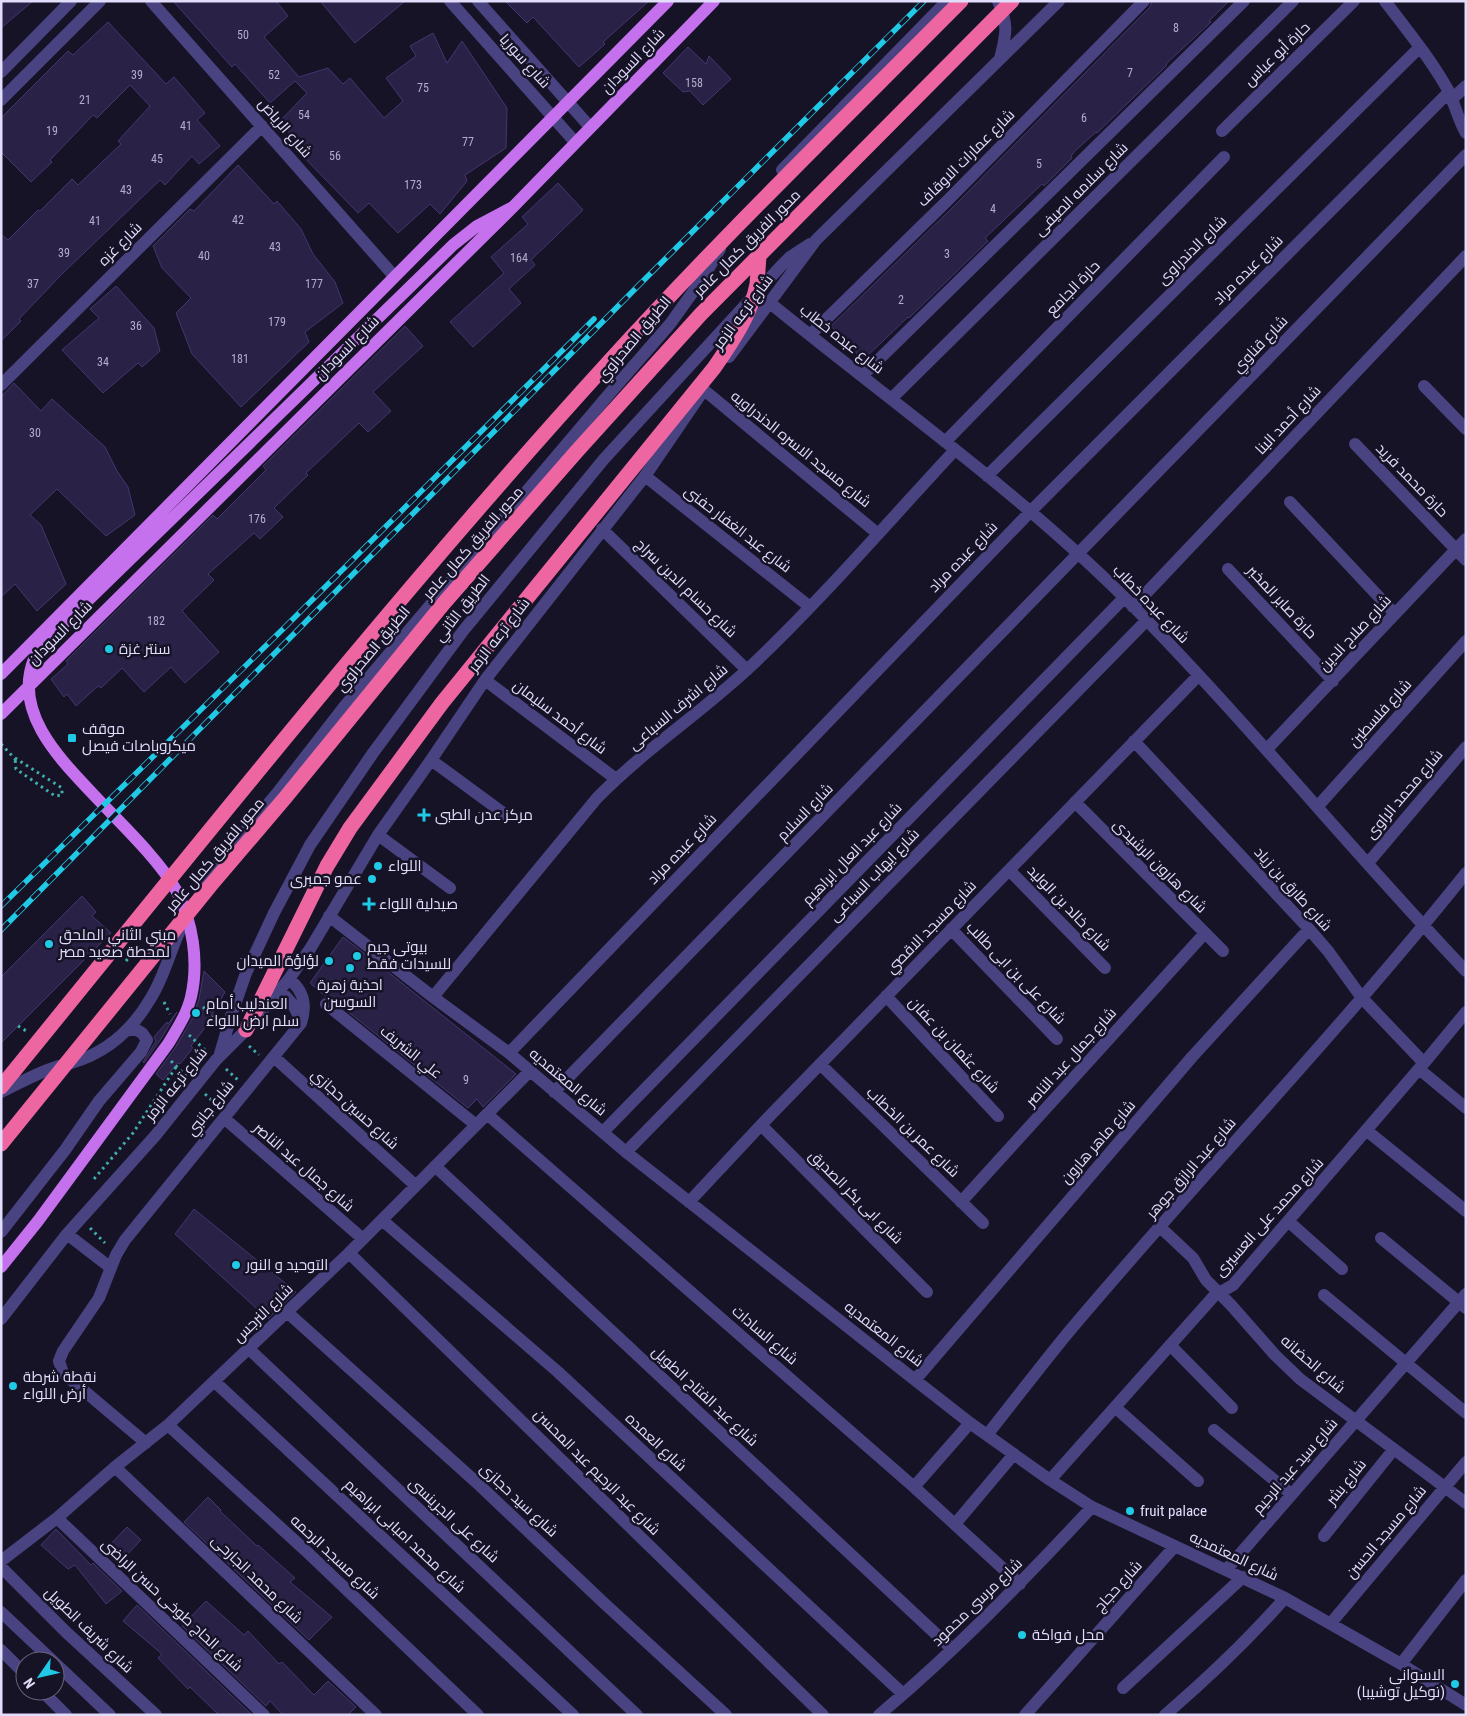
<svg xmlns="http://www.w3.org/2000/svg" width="1467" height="1716" viewBox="0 0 1467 1716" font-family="'Roboto Condensed',Cairo,sans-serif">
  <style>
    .building { fill: #2a2146; stroke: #44366f }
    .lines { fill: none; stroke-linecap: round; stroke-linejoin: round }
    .path { stroke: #3faeac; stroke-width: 3; stroke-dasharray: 2.5 4; stroke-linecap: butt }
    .minor { stroke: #494481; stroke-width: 12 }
    .major { stroke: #c571ee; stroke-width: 12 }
    .highway { stroke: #ed66a2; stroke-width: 15 }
    .rail-casing { stroke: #20c9e5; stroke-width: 5.5 }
    .rail { stroke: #171327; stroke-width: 4; stroke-dasharray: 11; stroke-linecap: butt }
    .poi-dot { fill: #20c9e5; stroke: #171327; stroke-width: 2 }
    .labels { text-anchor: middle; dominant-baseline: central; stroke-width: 5; stroke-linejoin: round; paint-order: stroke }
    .number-label { font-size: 12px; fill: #b4aece }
    .street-label { font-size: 15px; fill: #e2ddfb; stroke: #171327 }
    .poi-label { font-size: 15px; fill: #e2ddfb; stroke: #171327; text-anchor: start }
  </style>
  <rect width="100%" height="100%" fill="#171327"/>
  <path class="building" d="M1 1H33L1 28Z
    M173 1H276L288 16 264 37 299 77 328 68 343 84 350 78 384 118 403 101 386 78 416 56 410 46 433 33 447 63 462 41 507 108 506 148 465 175 467 181 440 214 430 204 398 233 369 203 358 213 294 147 299 143 279 122 307 93 295 81 270 103 235 64 232 67Z
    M320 1H405L355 43Z
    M505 1H649L603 42 605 44 579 67 533 17 527 23Z
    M1152 1H1229L1209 21 1211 22 1166 64 1167 65 1097 133 1096 132 1075 151 1071 156 1072 158 1044 186 1042 184 985 238 988 241 909 318 908 317 863 360 831 326 954 206 1150 7Z
    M108 22 166 84 174 77 205 113 197 120 220 146 199 164 192 156 165 185 160 180 62 274 19 319 21 321 1 341V234L8 240 38 210 40 211 72 179 78 185 121 144 118 141 150 106 130 85 97 118 93 115 50 160 52 162 31 182 1 152V118L68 51 73 55Z
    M688 47 706 64 709 56 731 79 703 105 690 91 683 92 663 73Z
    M238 165 274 204 277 201 301 229 313 254 335 282 343 303 305 332 309 342 241 407 192 354 176 313 191 298 162 268 153 246 190 209 194 211Z
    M558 183 583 210 531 260 535 265 509 289 521 303 473 347 450 322 504 273 491 257 528 224 522 217Z
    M116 286 154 328 160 351 142 367 138 363 103 393 62 350 99 318 90 309Z
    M405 326 423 346 373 392 391 411 368 432 359 423 306 473 308 475 274 508 283 517 260 539 254 533 208 574 214 580 182 611 219 652 185 683 171 667 144 692 122 668 101 688 98 686 76 706 67 694 64 697 51 679 68 664 66 661 213 515 217 519 266 470 263 466Z
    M14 383 41 411 52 399 105 447 117 471 128 487 135 515 106 536 57 489 30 515 41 525 66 584 37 611 15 584 1 597V397Z
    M82 896 96 912 92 916 111 933 1 1043V977Z
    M343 937 378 964 516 1074 483 1107 477 1099 468 1108 331 998 325 996 310 983Z
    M204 971 225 992 209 1020 210 1021 191 1046 193 1048 180 1064 178 1063 163 1080 156 1074 175 1048 192 1019 199 999Z
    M177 1012 161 1039 144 1063 143 1062 156 1041 154 1037 167 1022 168 1024Z
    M194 1209 296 1292 268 1319 175 1234Z
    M208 1497 221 1510 220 1511 257 1546 258 1545 295 1578 290 1582 332 1617 309 1640 184 1522Z
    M127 1527 141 1540 118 1564 104 1551Z
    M56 1529 91 1565 93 1563 122 1591 106 1604 75 1565 68 1569 41 1545Z
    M206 1601 244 1635 248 1631 279 1664 282 1662 314 1695 328 1681 356 1707 348 1715H283L270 1701 266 1706 182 1626Z
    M137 1605 252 1715H219L190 1687 188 1689 158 1658 162 1654 123 1621Z"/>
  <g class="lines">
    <path class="path" d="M1 744 18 762
      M15 758 62 788V795L55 796 16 769Z
      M126 961 139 945
      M164 1002 170 1014
      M203 1007 217 1019
      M18 1026 28 1032
      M189 1035 206 1051
      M249 1046 259 1055
      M171 1061 186 1076
      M226 1069 238 1080
      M205 1094 217 1105
      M94 1179 133 1133 176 1067
      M90 1228 105 1243"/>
    <path class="minor" d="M151 1 394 276
      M450 1 575 142
      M478 1 590 127
      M998 1C1009 26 1006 34 1000 59
      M1385 1C1407 30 1430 58 1448 90 1455 104 1458 120 1466 133
      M1 72 71 1
      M1 100 100 1
      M1451 100 1466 86
      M1222 131 1354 1
      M782 170 947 1
      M770 303C889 400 1016 490 1125 598 1244 718 1350 849 1466 971
      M810 335 948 200 1144 1
      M729 357 816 240 1059 1
      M862 376 1244 1
      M1 385 262 126
      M1424 386 1466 429
      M704 390 877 533
      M891 399 1293 1
      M945 442 1224 157
      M1355 444 1466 560
      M645 476 810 607
      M987 476 1420 47
      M1290 502 1395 614
      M602 529 747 670
      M1228 569 1333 681
      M1133 607 1466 256
      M485 680 616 779
      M1134 741 1309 929 1328 951 1362 998 1424 1063
      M1267 749 1466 539
      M431 760 506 815
      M1075 802 1223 951
      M1318 806 1466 641
      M378 835 450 888
      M1368 863 1466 747
      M1010 871 1105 968
      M202 887 220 861 278 792 344 707 610 393 670 324 703 278 720 249
      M329 916 433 997 509 1053 626 1152 915 1380 970 1423 1050 1480 1092 1507 1285 1598 1401 1664 1466 1705
      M951 929 1057 1039
      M279 991C291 999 297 1009 301 1023
      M886 996 998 1116
      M433 997 597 798C644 750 701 713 750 667 822 599 887 523 955 450
      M326 1004 476 1125
      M509 1053 1030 512 1449 92
      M220 1054 231 1016 246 973 274 913 310 845 373 753 463 631 604 459 781 266 790 257 810 244
      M274 1057 415 1185
      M820 1064 983 1223
      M1419 1069 1466 1108
      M1 1092C18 1084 35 1074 53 1068 59 1065 65 1065 71 1063 106 1053 131 1031 149 1001 165 977 170 949 183 924
      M554 1092 1466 155
      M487 1114 914 1487 1020 1584
      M224 1118 363 1239
      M761 1125 927 1292
      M1366 1130 1466 1211
      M603 1132 1124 598
      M626 1152 1146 621
      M435 1166 952 1649
      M689 1202 761 1125 1198 676
      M961 1202 1205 933
      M382 1220 558 1372 903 1694
      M1288 1221 1342 1269
      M1160 1227 1193 1258 1206 1280 1231 1305 1275 1355 1300 1379 1466 1503
      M1 1232 65 1150 99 1101 141 1052 147 1040 142 1033 135 1029 126 1031
      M67 1234 111 1268
      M1381 1238 1466 1308
      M349 1253 823 1715
      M1324 1295 1466 1413
      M287 1312 476 1482 605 1604 726 1715
      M1 1319 67 1234 155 1136 216 1060 246 1030 289 979 310 949 378 835 431 760 485 680 645 476 703 391
      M1170 1345 1232 1408
      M249 1349 637 1715
      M915 1380 1192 1057 1309 929
      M215 1382 573 1715
      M1116 1408 1198 1481
      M168 1425 305 1550 478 1715
      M1214 1430 1291 1494
      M987 1435C1014 1401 1040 1367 1067 1334 1198 1178 1339 1032 1466 873
      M146 1443 63 1373 59 1361 63 1351 99 1298 116 1255 125 1240 301 1023C307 1005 304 991 289 979
      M115 1467 376 1715
      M1050 1480 1214 1296 1233 1285 1424 1063 1466 1012
      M914 1487 970 1423
      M57 1518 264 1715
      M955 1524 1014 1454
      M1324 1536 1394 1449
      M1 1561 57 1518 115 1467 168 1425 349 1253 530 1071
      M1 1567 66 1632 156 1715
      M1227 1569 1466 1294
      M1 1612 53 1661
      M1331 1623 1466 1462
      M1 1650 25 1674
      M55 1663 110 1715
      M1401 1664 1466 1580
      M1123 1688 1243 1577
      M42 1691 66 1715
      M879 1715C955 1651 1024 1580 1092 1507
      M1025 1715 1175 1546
      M1165 1715C1208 1678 1248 1640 1285 1598"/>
    <path class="major" d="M1 674 668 1
      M1 714 513 207 714 1
      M1 1267 38 1221 168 1044C177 1029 187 1014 191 997 199 962 193 922 176 890 158 858 118 821 92 793 59 758 13 712 34 659 42 641 61 627 74 614L453 245 477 226 513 207"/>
    <path class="highway" d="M246 1030 327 866 350 828 442 703 714 368C730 345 752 313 757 284 758 275 758 266 759 257
      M1 1087C199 844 394 598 605 366 719 240 841 122 961 1
      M1 1144 210 886 285 798 444 603 577 451 701 314 1012 1"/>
    <defs>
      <path id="rail" d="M1 906 284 628 594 319
        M1 930 638 286 924 1"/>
    </defs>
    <use href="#rail" class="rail-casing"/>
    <use href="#rail" class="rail"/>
  </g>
  <g class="poi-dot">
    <circle cx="109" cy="649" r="5"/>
    <rect x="67" y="733" width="10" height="10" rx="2.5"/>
    <path d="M421.5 807.5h5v5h5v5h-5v5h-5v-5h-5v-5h5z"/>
    <circle cx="378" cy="866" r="5"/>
    <circle cx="372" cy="879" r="5"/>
    <path d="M366.5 896.5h5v5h5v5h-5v5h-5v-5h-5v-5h5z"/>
    <circle cx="49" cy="944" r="5"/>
    <circle cx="357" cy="956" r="5"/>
    <circle cx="329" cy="961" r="5"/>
    <circle cx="350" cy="968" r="5"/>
    <circle cx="196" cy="1013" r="5"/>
    <circle cx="236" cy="1265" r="5"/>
    <circle cx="13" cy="1386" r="5"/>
    <circle cx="1130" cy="1511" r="5"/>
    <circle cx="1022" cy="1635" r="5"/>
    <circle cx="1455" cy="1684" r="5"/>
  </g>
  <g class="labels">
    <g class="number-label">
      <text x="1176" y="28">8</text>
      <text x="243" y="35">50</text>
      <text x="1130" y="73">7</text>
      <text x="137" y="75">39</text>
      <text x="274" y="75">52</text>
      <text x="694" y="83">158</text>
      <text x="423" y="88">75</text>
      <text x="85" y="100">21</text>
      <text x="304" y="115">54</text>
      <text x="1084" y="118">6</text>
      <text x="186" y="126">41</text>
      <text x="52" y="131">19</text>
      <text x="468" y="142">77</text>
      <text x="335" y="156">56</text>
      <text x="157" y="159">45</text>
      <text x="1039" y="164">5</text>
      <text x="413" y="185">173</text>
      <text x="126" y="190">43</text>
      <text x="993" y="209">4</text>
      <text x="238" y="220">42</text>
      <text x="95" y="221">41</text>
      <text x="275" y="247">43</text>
      <text x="64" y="253">39</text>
      <text x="947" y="254">3</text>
      <text x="204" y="256">40</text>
      <text x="519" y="258">164</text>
      <text x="33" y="284">37</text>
      <text x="314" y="284">177</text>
      <text x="901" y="300">2</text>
      <text x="277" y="322">179</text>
      <text x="136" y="326">36</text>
      <text x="240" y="359">181</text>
      <text x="103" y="362">34</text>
      <text x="35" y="433">30</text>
      <text x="257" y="519">176</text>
      <text x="156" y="621">182</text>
      <text x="466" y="1080">9</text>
    </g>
    <g class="street-label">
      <text transform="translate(1277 54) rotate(-44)">حارة أبو عباس</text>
      <text transform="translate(525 61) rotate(48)">شارع سوريا</text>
      <text transform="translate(633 61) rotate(-46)">شارع السودان</text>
      <text transform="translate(285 128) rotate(49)">شارع الرياض</text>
      <text transform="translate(966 158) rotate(-45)">شارع عمارات الاوقاف</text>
      <text transform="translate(1081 189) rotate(-45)">شارع سلامه الصيفى</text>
      <text transform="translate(747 243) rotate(-45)">محور الفريق كمال عامر</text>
      <text transform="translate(120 244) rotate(-45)">شارع غزه</text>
      <text transform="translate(1192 250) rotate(-45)">شارع الدندراوى</text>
      <text transform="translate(1248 270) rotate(-45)">شارع عبده مراد</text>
      <text transform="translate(1073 288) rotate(-46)">حارة الجامع</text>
      <text transform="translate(743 312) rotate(-53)">شارع ترعه الزمر</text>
      <text transform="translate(634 339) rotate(-50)">الطريق الصحراوي</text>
      <text transform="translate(842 339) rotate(38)">شارع عبده خطاب</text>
      <text transform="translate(1260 344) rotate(-46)">شارع قناوي</text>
      <text transform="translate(347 348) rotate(-45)">شارع السودان</text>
      <text transform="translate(1288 420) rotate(-47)">شارع أحمد البنا</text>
      <text transform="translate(801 449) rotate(39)">شارع مسجد الاسره الدندراويه</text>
      <text transform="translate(1412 480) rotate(46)">حارة محمد فريد</text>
      <text transform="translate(738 529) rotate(38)">شارع عبد الغفار حفنى</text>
      <text transform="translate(473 543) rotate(-49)">محور الفريق كمال عامر</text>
      <text transform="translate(963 557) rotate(-46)">شارع عبده مراد</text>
      <text transform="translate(686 588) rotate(44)">شارع حسام الدين سراج</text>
      <text transform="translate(1282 602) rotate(47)">حارة صابر المخبر</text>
      <text transform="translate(1151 604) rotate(46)">شارع عبده خطاب</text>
      <text transform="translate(462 608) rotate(-52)">الطريق الثاني</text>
      <text transform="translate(60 633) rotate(-45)">شارع السودان</text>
      <text transform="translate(1355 633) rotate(-47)">شارع صلاح الدين</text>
      <text transform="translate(499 635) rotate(-52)">شارع ترعه الزمر</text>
      <text transform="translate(373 649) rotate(-50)">الطريق الصحراوي</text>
      <text transform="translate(678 707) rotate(-40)">شارع اشرف السباعى</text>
      <text transform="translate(1380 713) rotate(-48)">شارع فلسطين</text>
      <text transform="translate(560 717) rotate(37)">شارع أحمد سليمان</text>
      <text transform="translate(1404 794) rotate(-50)">شارع محمد الراوى</text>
      <text transform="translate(805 812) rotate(-46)">شارع السلام</text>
      <text transform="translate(682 849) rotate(-46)">شارع عبده مراد</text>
      <text transform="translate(852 854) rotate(-46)">شارع عبد العال ابراهيم</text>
      <text transform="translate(215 855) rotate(-50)">محور الفريق كمال عامر</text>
      <text transform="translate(1160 866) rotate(45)">شارع هارون الرشيدى</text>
      <text transform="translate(874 875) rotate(-46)">شارع ايهاب السباعى</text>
      <text transform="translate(1293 889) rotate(48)">شارع طارق بن زياد</text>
      <text transform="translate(1069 908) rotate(46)">شارع خالد بن الوليد</text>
      <text transform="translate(931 927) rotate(-46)">شارع مسجد الاقصي</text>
      <text transform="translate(1016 973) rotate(46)">شارع على بن ابى طالب</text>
      <text transform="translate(954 1045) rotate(47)">شارع عثمان بن عفان</text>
      <text transform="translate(411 1052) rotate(39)">علي الشريف</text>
      <text transform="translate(1071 1057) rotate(-48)">شارع جمال عبد الناصر</text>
      <text transform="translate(568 1082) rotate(40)">شارع المعتمديه</text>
      <text transform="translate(176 1084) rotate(-51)">شارع ترعه الزمر</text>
      <text transform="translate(210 1108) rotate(-51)">شارع جانبي</text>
      <text transform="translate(355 1109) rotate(42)">شارع حسين حجازي</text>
      <text transform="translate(913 1132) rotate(44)">شارع عمر بن الخطاب</text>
      <text transform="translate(1098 1142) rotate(-49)">شارع ماهر هارون</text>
      <text transform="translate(304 1167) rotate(41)">شارع جمال عبد الناصر</text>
      <text transform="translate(1191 1168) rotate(-49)">شارع عبد الرازق جوهر</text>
      <text transform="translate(856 1197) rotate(45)">شارع ابى بكر الصديق</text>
      <text transform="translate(1269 1217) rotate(-48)">شارع محمد على العسيرى</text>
      <text transform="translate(263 1313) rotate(-44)">شارع النرجس</text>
      <text transform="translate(884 1334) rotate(38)">شارع المعتمديه</text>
      <text transform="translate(765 1335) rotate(41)">شارع السادات</text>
      <text transform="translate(1313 1364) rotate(41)">شارع الحضانه</text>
      <text transform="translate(705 1396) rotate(43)">شارع عبد الفتاح الطويل</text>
      <text transform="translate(656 1442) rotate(43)">شارع العمده</text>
      <text transform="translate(1295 1466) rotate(-49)">شارع سيد عبد الرحيم</text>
      <text transform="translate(597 1472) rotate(45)">شارع عبد الرحيم عبد المحسن</text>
      <text transform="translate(1346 1482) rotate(-51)">شارع بشر</text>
      <text transform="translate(519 1500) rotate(43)">شارع سيد حجازى</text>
      <text transform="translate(454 1520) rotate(43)">شارع على الجرينسى</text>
      <text transform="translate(1386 1532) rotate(-50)">شارع مسجد الحسن</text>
      <text transform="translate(405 1536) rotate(43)">شارع محمد امبابى ابراهيم</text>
      <text transform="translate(1234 1556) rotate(25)">شارع المعتمديه</text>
      <text transform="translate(335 1557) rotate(43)">شارع مسجد الرحمه</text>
      <text transform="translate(257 1579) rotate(44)">شارع محمد الجارحى</text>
      <text transform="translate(1118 1586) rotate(-48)">شارع حجاج</text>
      <text transform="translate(977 1602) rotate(-44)">شارع مرسى محمود</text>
      <text transform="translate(172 1605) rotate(43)">شارع الحاج طوخى حسن الراضى</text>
      <text transform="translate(89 1630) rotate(44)">شارع شريف الطويل</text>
    </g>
    <g class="poi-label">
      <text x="119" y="649">سنتر غزة</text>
      <text x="82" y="729">موقف<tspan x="82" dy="17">ميكروباصات فيصل</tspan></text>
      <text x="435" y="815">مركز عدن الطبى</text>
      <text x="388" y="866">اللواء</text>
      <text x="362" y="879" text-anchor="end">عمو جمبرى</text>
      <text x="379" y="904">صيدلية اللواء</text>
      <text x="59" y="935">مبني الثاني الملحق<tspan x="59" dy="17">لمحطة صعيد مصر</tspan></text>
      <text x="367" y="947">بيوتى جيم<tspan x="367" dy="17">للسيدات فقط</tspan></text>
      <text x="319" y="961" text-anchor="end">لؤلؤة الميدان</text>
      <text x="350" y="985" text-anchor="middle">احذية زهرة<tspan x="350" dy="17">السوسن</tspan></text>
      <text x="206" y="1004">العندليب أمام<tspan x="206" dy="17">سلم ارض اللواء</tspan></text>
      <text x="246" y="1265">التوحيد و النور</text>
      <text x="23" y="1377">نقطة شرطة<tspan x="23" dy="17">أرض اللواء</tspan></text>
      <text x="1140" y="1511">fruit palace</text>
      <text x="1032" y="1635">محل فواكة</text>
      <text x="1445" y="1675" text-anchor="end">الاسوانى<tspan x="1445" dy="17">(توكيل توشيبا)</tspan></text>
    </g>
  </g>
  <rect width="1467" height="1716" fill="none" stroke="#e2ddfb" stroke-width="5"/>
  <g transform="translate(40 1676) rotate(236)"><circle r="24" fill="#171327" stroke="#68647c"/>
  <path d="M0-4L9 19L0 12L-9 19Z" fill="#20c9e5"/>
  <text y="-8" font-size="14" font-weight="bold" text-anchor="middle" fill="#e2ddfb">N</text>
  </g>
</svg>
